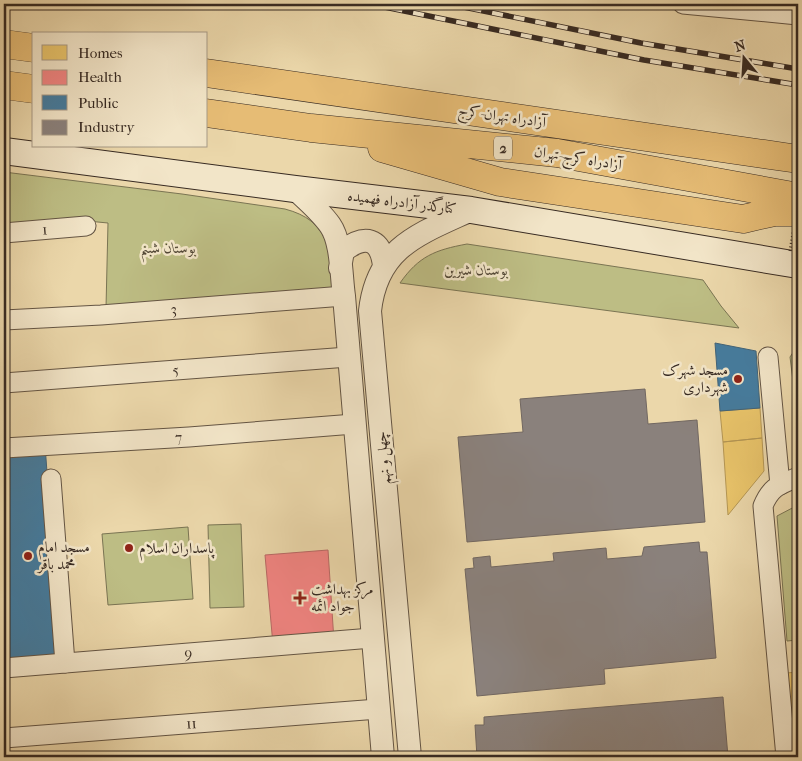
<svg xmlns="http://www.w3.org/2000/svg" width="802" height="761" viewBox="0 0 802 761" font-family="'IM FELL French Canon',Amiri,serif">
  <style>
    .green { fill: #bdbd84; stroke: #7a7453 }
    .homes { fill: #e9c46a; stroke: #b49654 }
    .health { fill: #f28482; stroke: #ba6965 }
    .public { fill: #457b9d; stroke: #416378 }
    .industry { fill: #8a817c; stroke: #716761 }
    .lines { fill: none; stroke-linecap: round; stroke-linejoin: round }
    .minor-casing { stroke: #645544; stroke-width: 21 }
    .tertiary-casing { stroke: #645544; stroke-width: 24 }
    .secondary-casing { stroke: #372a22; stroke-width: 28 }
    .motorway-casing { stroke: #372a22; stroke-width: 29 }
    .minor { stroke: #f2e5c8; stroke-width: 19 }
    .tertiary { stroke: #f2e5c8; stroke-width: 22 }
    .secondary { stroke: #f2e5c8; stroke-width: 26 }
    .motorway { stroke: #e6bc75; stroke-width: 28 }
    .rail-casing { stroke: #372a22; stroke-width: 5.5 }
    .rail { stroke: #f2e5c8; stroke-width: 4; stroke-dasharray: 11; stroke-linecap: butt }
    .path-bridge { stroke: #372a22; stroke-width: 3; stroke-dasharray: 1 2.5; stroke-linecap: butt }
    .poi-dot { fill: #8f2418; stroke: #f2e5c8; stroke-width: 2 }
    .labels { text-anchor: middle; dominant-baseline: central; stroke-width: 5; stroke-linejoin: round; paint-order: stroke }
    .shield { fill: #f2e5c8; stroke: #6f6254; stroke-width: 1 }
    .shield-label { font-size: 14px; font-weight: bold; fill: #372a22 }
    .street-label { font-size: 15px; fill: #372a22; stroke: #f2e5c8 }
    .park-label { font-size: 15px; font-style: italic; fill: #524736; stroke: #f2e5c8 }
    .poi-label { font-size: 15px; fill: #372a22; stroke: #f2e5c8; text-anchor: start }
  </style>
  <rect width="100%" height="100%" fill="#ebd7aa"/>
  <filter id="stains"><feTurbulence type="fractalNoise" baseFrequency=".004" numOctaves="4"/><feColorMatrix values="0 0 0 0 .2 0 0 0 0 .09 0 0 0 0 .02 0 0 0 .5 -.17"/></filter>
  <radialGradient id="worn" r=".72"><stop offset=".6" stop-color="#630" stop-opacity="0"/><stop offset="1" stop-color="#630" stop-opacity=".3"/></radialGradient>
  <path class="green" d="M4 172 182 194 285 209C330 221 328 249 337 288L106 308 108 223 77 220 4 230Z
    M467 244 703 280 721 306 739 328 400 283C419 256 435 250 467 244Z
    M798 345V421L790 357Z
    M798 505V640L787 641 777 516Z
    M241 524 244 607 210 608 208 525Z
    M188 527 193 599 108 605 102 534Z"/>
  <path class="homes" d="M760 408 762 438 723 442 720 411Z
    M762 438 764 471 728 515 723 442Z
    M798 672V715L790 716 786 673Z"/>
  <path class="health" d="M328 550 334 641 273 645 265 555Z"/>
  <path class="public" d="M715 343 756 351 760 408 720 411Z
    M45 445 61 663 4 668V448Z"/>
  <path class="industry" d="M645 389 648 424 697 420 705 522 467 542 458 437 523 432 520 399Z
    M699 542 700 552H707L716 658 604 669 605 684 477 696 465 569 474 568 473 558 490 556 491 567 554 561 553 553 606 548 607 559 642 556 644 547Z
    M723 697 728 757H477L475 725H484V717Z"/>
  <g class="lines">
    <defs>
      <g id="minor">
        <path d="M683 4 798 15"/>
        <path id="s1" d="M4 233 86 226"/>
        <path id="s2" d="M4 320 101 315 344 296"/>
        <path d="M768 357 780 485"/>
        <path id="s3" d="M4 383 348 357"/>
        <path id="s4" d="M4 448 189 437 354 424"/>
        <path d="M51 479 65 663"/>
        <path id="s5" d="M4 668 372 638"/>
        <path id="s6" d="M4 738 378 709"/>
        <path d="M786 757 763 506C771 486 780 485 798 477"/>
      </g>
      <path id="tertiary" d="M295 189C307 200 320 211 330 225 342 242 341 276 344 296L383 757
        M340 268 343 251C365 234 381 238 384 266
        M410 757 370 311C377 247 419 234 471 210"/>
      <path id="secondary" d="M4 151 295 189 471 210 798 265"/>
      <path id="motorway" d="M4 44 34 48
        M206 73 798 159
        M4 85 34 89
        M206 113 311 128 557 153 798 197
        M382 148 500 182 743 219 774 212H798"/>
    </defs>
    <use href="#minor" class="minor-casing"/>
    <use href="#tertiary" class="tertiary-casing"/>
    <use href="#secondary" class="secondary-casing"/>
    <use href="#motorway" class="motorway-casing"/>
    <use href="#minor" class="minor"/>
    <use href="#tertiary" class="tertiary"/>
    <use href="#secondary" class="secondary"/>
    <use href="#motorway" class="motorway"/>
    <defs>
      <path id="rail" d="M370 4 644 60 798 85
        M449 4 641 43 798 69"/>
    </defs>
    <use href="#rail" class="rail-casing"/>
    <use href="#rail" class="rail"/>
    <path class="path-bridge" d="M790 251 798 203"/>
  </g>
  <g class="poi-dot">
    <circle cx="738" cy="379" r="5"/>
    <circle cx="129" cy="548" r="5"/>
    <circle cx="28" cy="556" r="5"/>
    <path d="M297.5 590.5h5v5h5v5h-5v5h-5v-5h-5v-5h5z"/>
  </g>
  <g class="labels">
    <rect class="shield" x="494" y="136.5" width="18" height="23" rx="4"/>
    <g class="shield-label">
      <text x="503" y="148">2</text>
    </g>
    <g class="street-label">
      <text transform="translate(502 116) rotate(8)">آزادراه تهران-کرج</text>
      <text transform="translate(578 158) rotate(9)">آزادراه کرج-تهران</text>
      <text transform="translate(402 202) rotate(7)">کنارگذر آزادراه فهمیده</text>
      <text stroke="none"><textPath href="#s1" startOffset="41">1</textPath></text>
      <text stroke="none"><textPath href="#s2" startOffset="170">3</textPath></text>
      <text stroke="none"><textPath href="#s3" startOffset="172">5</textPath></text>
      <text stroke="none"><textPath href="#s4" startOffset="175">7</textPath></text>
      <text transform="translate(383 458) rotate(-95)">چهل و نهم</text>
      <text stroke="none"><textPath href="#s5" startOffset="185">9</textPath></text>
      <text stroke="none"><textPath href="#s6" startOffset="188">11</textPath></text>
    </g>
    <g class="park-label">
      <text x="168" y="248">بوستان شبنم</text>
      <text x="476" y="270">بوستان شیرین</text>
    </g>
    <g class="poi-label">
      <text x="728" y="370" text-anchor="end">مسجد شهرک<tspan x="728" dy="17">شهرداری</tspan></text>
      <text x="38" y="547">مسجد امام<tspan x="38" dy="17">محمد باقر</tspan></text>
      <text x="139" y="548">پاسداران اسلام</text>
      <text x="311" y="589">مرکز بهداشت<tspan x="311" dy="17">جواد ائمه</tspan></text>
    </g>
  </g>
  <rect width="802" height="761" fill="none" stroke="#ebd7aa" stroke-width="20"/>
  <rect x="5" y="5" width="792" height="751" fill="none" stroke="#372a22" stroke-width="2.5"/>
  <rect x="10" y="10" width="782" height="741" fill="none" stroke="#372a22"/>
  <rect x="32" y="32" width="175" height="115" fill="#f2e5c8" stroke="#a79a86"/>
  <rect x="42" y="45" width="25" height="15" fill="#e9c46a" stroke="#a79a86"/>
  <text x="78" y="58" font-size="15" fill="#372a22">Homes</text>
  <rect x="42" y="70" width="25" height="15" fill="#f28482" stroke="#a79a86"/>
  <text x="78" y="82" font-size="15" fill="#372a22">Health</text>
  <rect x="42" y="95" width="25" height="15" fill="#457b9d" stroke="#a79a86"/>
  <text x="78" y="108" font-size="15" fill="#372a22">Public</text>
  <rect x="42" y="120" width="25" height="15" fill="#8a817c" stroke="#a79a86"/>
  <text x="78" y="132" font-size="15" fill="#372a22">Industry</text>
  <g transform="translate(744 58) rotate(342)" stroke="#f2e5c8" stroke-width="4" paint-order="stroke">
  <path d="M0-4L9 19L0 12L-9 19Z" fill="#372a22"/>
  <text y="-8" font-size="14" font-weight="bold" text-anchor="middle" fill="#372a22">N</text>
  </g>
  <rect width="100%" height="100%" filter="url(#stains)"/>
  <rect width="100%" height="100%" fill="url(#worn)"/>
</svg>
